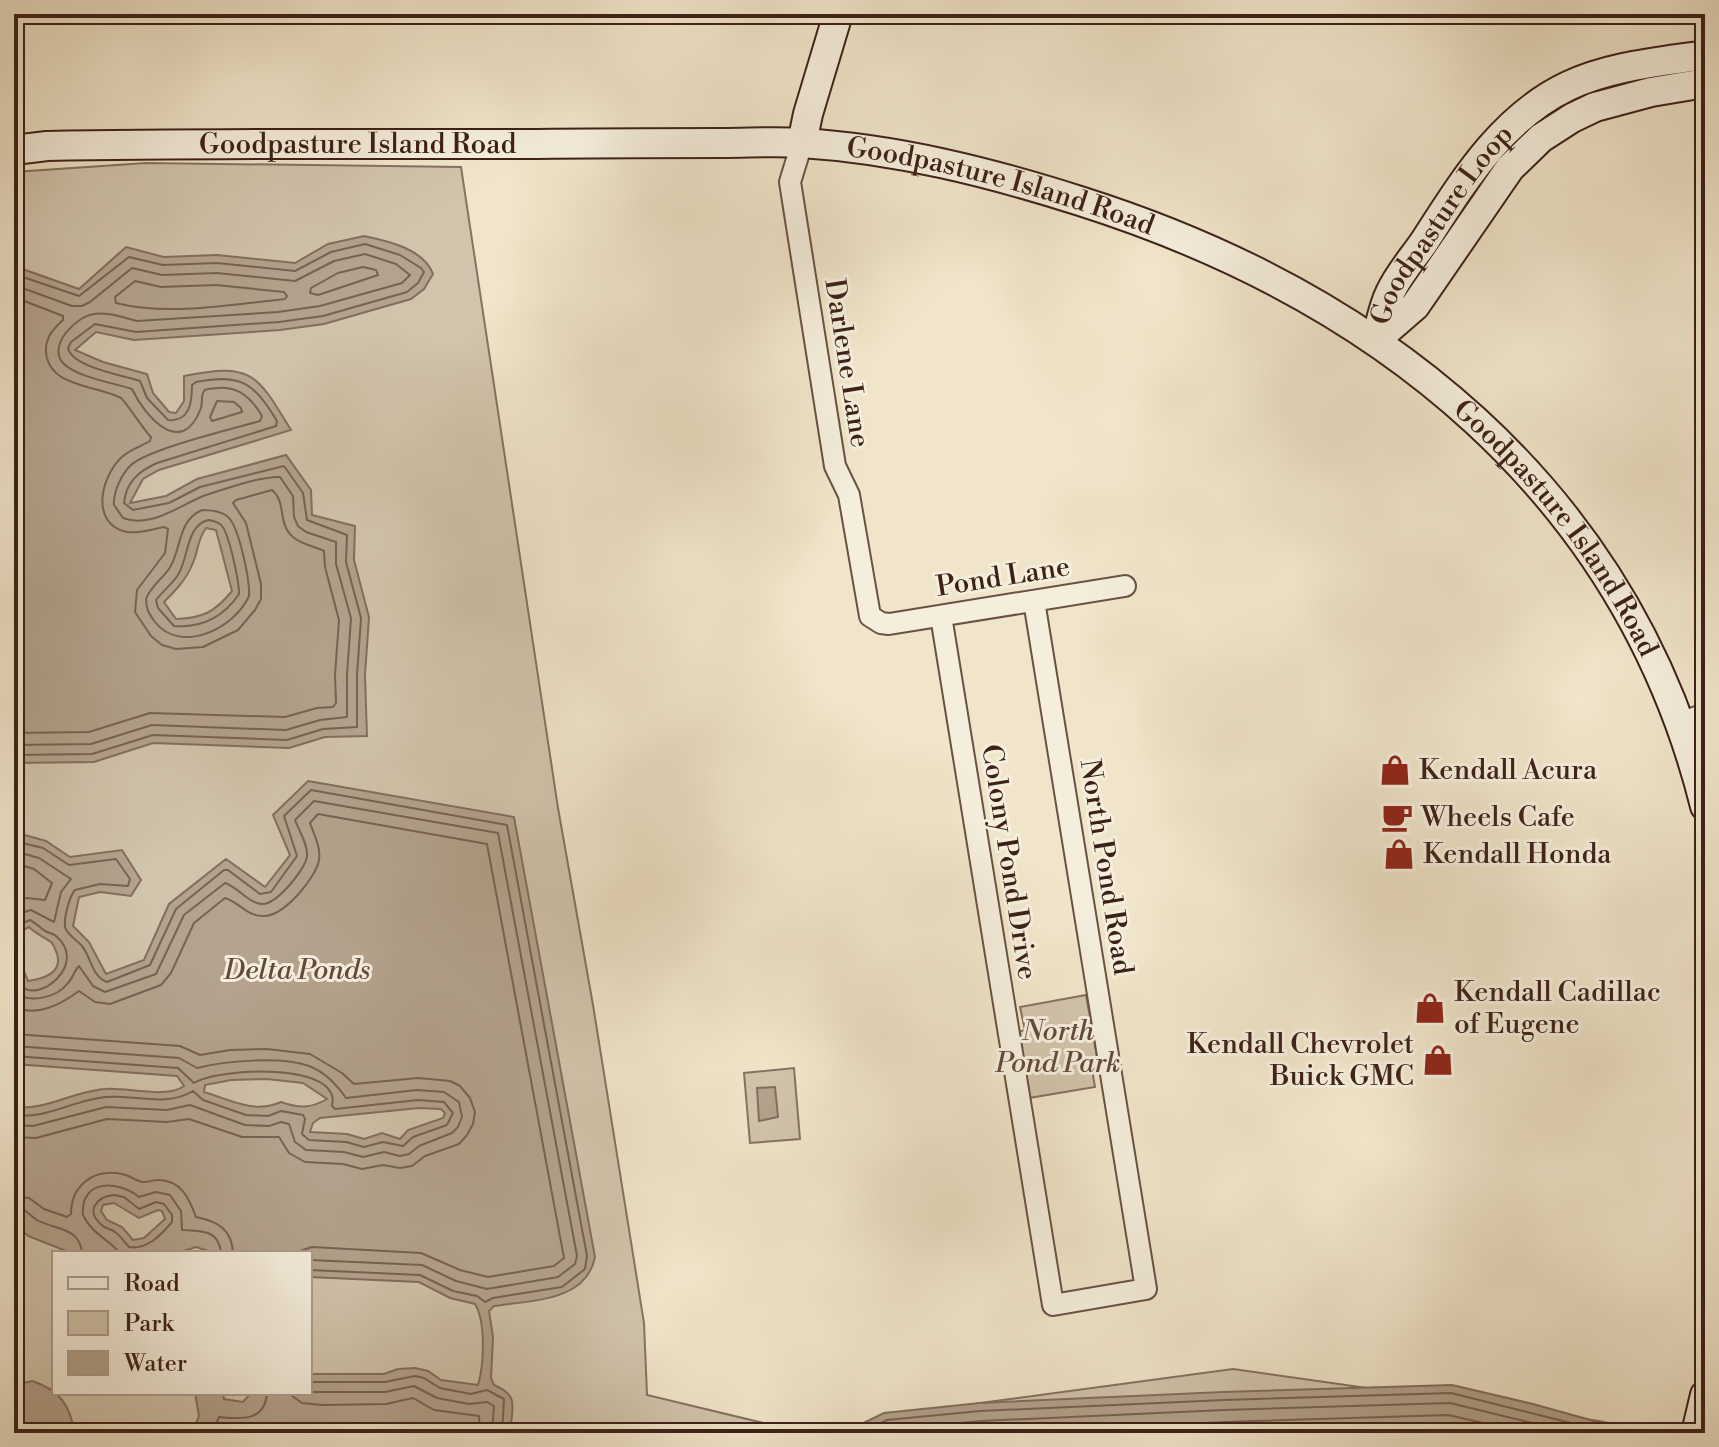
<svg xmlns="http://www.w3.org/2000/svg" width="1719" height="1447" viewBox="0 0 1719 1447" font-family="'Libre Bodoni',serif">
  <style>
    .green { fill: #d1c4ac; stroke: #867262; stroke-width: 2; fill-rule: evenodd }
    .water { fill: #b3a28d; stroke: #836e5e; stroke-width: 2; fill-rule: evenodd }
    .lines { fill: none; stroke-linecap: round; stroke-linejoin: round }
    .shore { stroke: #786252; stroke-width: 2 }
    .street-casing { stroke: #695244; stroke-width: 24 }
    .secondary-casing { stroke: #3c2118; stroke-width: 32 }
    .street { stroke: #f5eedd; stroke-width: 20 }
    .secondary { stroke: #f5eedd; stroke-width: 28 }
    .labels { text-anchor: middle; dominant-baseline: central; stroke-width: 6; stroke-linejoin: round; paint-order: stroke }
    .street-label { font-size: 28px; fill: #3c2118; stroke: #f5eedd }
    .poi-label { font-size: 28px; fill: #3c2118; stroke: #f5eedd; text-anchor: start }
    .park-label { font-size: 28px; font-style: italic; fill: #614a3d; stroke: #f5eedd }
  </style>
  <rect width="100%" height="100%" fill="#f0e5ca"/>
  <filter id="stains"><feTurbulence type="fractalNoise" baseFrequency=".0025" numOctaves="4"/><feColorMatrix values="0 0 0 0 .2 0 0 0 0 .09 0 0 0 0 .02 0 0 0 .5 -.17"/></filter>
  <radialGradient id="worn" r=".72"><stop offset=".6" stop-color="#630" stop-opacity="0"/><stop offset="1" stop-color="#630" stop-opacity=".3"/></radialGradient>
  <path class="green" d="M146 163 461 167 558 808 593 1005 644 1323 647 1395 805 1433H14V172ZM54 1253H310V1393H54Z
    M1086 995 1098 1062 1091 1064 1095 1087 1029 1098 1018 1032 1025 1030 1020 1007Z
    M794 1068 800 1139 750 1143 744 1073Z
    M1233 1369 1599 1421 1655 1433H832L980 1403Z"/>
  <path class="water" d="M364 236C388 241 424 249 433 274L424 289 411 299 324 324 280 330 134 340 96 332 75 350 103 362 147 374 153 393 169 412 176 413 184 401V376C252 362 257 374 291 430L159 470 143 479 130 503 166 496 197 479 286 455 311 490 312 515 355 526 354 560 369 617 365 675 367 736 325 737 289 748 153 743 94 762 14 763V266L79 289 126 247 164 257 217 255 295 263 328 244ZM206 528 216 530 232 591C215 612 203 618 176 619L164 602C175 591 186 580 192 565 199 551 196 542 206 528Z
    M308 781 514 817 595 1257C586 1302 532 1300 494 1306L489 1311 493 1337 491 1378 494 1385C520 1396 512 1407 510 1433H192L199 1416 195 1393H223L224 1399 243 1402 251 1393H310V1374H384L398 1369 415 1368 428 1371 441 1380 478 1385C484 1365 486 1322 475 1304L450 1298 419 1282 310 1277V1253H215L196 1247 177 1253H71L28 1236 14 1223V1107C45 1111 74 1091 105 1089 126 1087 167 1099 184 1086L177 1076 14 1064V832L46 841 70 857 122 850 141 880 131 896 100 892 79 897 73 926 89 942 106 974 144 960 169 904 226 859 265 887 290 855 273 815ZM29 927C36 934 44 937 51 942 54 945 56 951 57 954 63 973 43 979 28 981L23 969V930ZM267 1079 303 1083 327 1099C310 1109 298 1108 281 1102 254 1114 231 1100 204 1092L205 1085 231 1080ZM419 1108 441 1109 445 1113 443 1118 408 1130 400 1139 382 1133 364 1139 347 1134 310 1132 313 1123 320 1118ZM114 1203 139 1218 158 1210 162 1211 165 1219 144 1238 133 1240 122 1227 107 1220 101 1211 103 1205Z
    M775 1087 778 1117 759 1121 757 1088Z
    M32 1381C58 1389 71 1405 74 1433H14L15 1385Z
    M1452 1385 1533 1404 1637 1433H843L884 1413 980 1403 1223 1392Z"/>
  <g class="lines">
    <path class="shore" d="M363 267 376 270 378 275 318 295 310 293 311 288 338 273Z
      M14 274 79 296 129 257 163 265 217 263 295 271 331 252 365 244 400 255 421 268 424 272 418 283 407 292 323 316 279 322 136 332 95 324 71 342 68 348C72 367 122 375 140 381L147 398 168 420C190 422 192 402 192 385L196 382C241 373 254 383 277 421L276 426 157 463C139 471 126 482 124 503L133 510 169 503 200 487 284 466 303 493 307 520 347 535 346 562 361 618 357 675V727L323 729 287 740 153 735 92 754 14 755
      M135 281 161 287 216 285 284 292 287 296 285 299 277 300C225 305 166 316 116 303L115 297Z
      M14 285 72 306H82L90 302 132 268 162 275 217 273 295 281 334 261 365 254 396 264 410 275 402 283 320 306 278 312 137 321C124 318 109 312 94 314 77 316 47 345 63 363 76 377 114 383 132 389 145 417 182 459 201 408 203 402 200 394 205 390 209 388 213 389 218 388 239 386 252 399 262 416L260 421C233 429 147 449 130 466 121 475 113 493 114 505L123 518C152 529 181 504 206 495 225 489 261 476 280 477L293 496 294 517 298 526 306 532 336 542V564L351 618 347 675V717L320 720 286 730 152 725 91 744 14 745
      M14 297 63 316V320C53 329 45 338 46 352 49 388 97 385 121 398 125 401 144 430 151 437L150 441C141 446 130 450 123 456 101 475 89 524 127 532 139 534 153 529 164 527L168 529 165 553 137 590 135 612 151 636 162 645 176 649 203 647 238 630 255 610 261 599V584L246 523 233 503 236 500 272 490C287 502 277 524 293 537 302 545 314 546 324 551L325 567 339 620 335 675 336 703 333 707 317 708 285 717 150 713 89 732 14 733
      M217 401 234 402 241 408 242 412 212 421 210 417Z
      M202 510C211 510 220 511 227 516 239 525 250 581 249 596 235 628 181 655 155 622 149 614 146 609 146 599 151 586 162 579 169 569 182 549 177 521 202 510Z
      M208 520C210 520 218 522 220 524 229 530 239 582 239 594 223 618 202 628 174 626L158 608 156 600C163 591 172 584 178 575 189 557 186 526 208 520Z
      M14 841 43 848 69 865 116 859 130 879 128 886 100 884 75 890C69 897 64 917 65 927 67 935 77 940 82 946 91 957 92 977 107 982L150 965 176 909 224 870H228L260 894 271 892 297 856 284 816 311 790 507 825 587 1256 585 1269 562 1287 493 1298 485 1302 477 1296 453 1291 420 1275 310 1270
      M14 851 39 858 71 879 61 892 54 922 31 910 14 915
      M14 863 34 869 52 883 45 900 27 898 14 901
      M30 920C36 923 39 927 45 931 49 933 52 933 56 936 89 964 38 1004 22 986 14 977 15 966 16 956 16 945 13 935 18 925Z
      M14 992C28 1004 57 998 68 983 73 978 74 971 79 966L93 986 105 992 156 974 184 915 225 883C238 887 248 903 262 904 276 905 306 869 307 856 308 844 299 831 295 820L314 801 498 833 577 1256 575 1264 558 1277 487 1289 456 1281 422 1265 310 1260
      M14 1007C37 1017 60 1005 79 991L95 1002 110 1004 161 985 171 973 194 923 225 898C239 902 248 917 264 916 284 916 316 878 319 860 321 847 314 835 310 823L318 814 487 844 564 1258 554 1266 488 1277 460 1270 421 1253 312 1247 294 1253
      M14 1034 180 1046 200 1055 230 1050 267 1049 310 1054 342 1073 354 1084 418 1078 450 1081 460 1086 470 1098 475 1112 473 1124 467 1135 459 1144 425 1156 412 1166 400 1168 383 1165 362 1169 343 1164 305 1162 289 1153 279 1137H242L189 1119 167 1122 107 1119 36 1138 14 1137
      M14 1046 179 1058 197 1068C224 1061 282 1056 309 1066 325 1072 337 1085 346 1098L417 1090 444 1092 459 1102 462 1117 458 1127 452 1133 419 1146 409 1154 400 1156 384 1152 363 1157 344 1152 306 1150 295 1142 289 1124 281 1122 269 1126 245 1125 190 1105 167 1110 106 1107 33 1126 14 1125
      M14 1056 178 1068 194 1083C217 1068 343 1061 332 1106L335 1109 418 1100 444 1102 453 1113 447 1125 413 1137 403 1146 383 1142 364 1147 346 1142 309 1140 302 1134 305 1119 303 1115 281 1111 268 1116 246 1115 203 1100 193 1091C167 1107 136 1095 107 1097 75 1099 46 1120 14 1115
      M114 1195 124 1197 139 1209 156 1202 164 1204 172 1215V1222C161 1235 147 1250 129 1247 125 1243 120 1235 115 1232 112 1229 106 1229 103 1226 85 1212 95 1197 114 1195Z
      M14 1196 29 1198 44 1209 67 1217 71 1214C71 1186 93 1168 122 1174 129 1175 133 1179 139 1181 145 1184 151 1180 158 1180 181 1180 189 1198 196 1217 217 1221 232 1229 233 1253
      M14 1208C26 1208 28 1214 37 1220 55 1230 80 1227 82 1253
      M120 1253C108 1239 91 1233 83 1215 80 1179 118 1180 139 1197L156 1192 170 1195 181 1211 182 1230C200 1231 219 1229 221 1253
      M310 1382H385L415 1376 424 1378 440 1388 471 1394 487 1390 504 1399 502 1433
      M310 1392H385L414 1386 437 1398 469 1404 487 1402 494 1406 492 1433
      M288 1393 302 1403 322 1405 386 1404 413 1398 434 1410 479 1416 480 1433
      M212 1433 219 1417C241 1419 265 1422 267 1393
      M861 1433 887 1420 980 1411 1224 1400 1451 1393 1611 1433
      M884 1433 890 1430 981 1421 1224 1410 1450 1403 1573 1433
      M992 1433 1225 1422 1448 1415 1527 1433"/>
    <defs>
      <path id="street" d="M802 143 790 182 835 466 849 495 870 616 881 623 889 624 1125 586
        M941 616 1053 1305 1146 1289 1034 601
        M1680 723 1705 714"/>
      <g id="secondary">
        <path d="M802 143 808 114 838 14"/>
        <path id="s1" d="M14 150 47 146C210 143 373 144 537 144 599 143 661 143 723 143 749 143 776 141 802 143 897 149 989 172 1080 201 1380 296 1626 490 1705 806"/>
        <path d="M1377 339 1415 306 1510 168 1541 138 1572 118 1595 107 1651 92 1705 83"/>
        <path id="s2" d="M1376 340C1380 325 1383 307 1390 293 1398 275 1413 258 1424 242 1463 182 1501 118 1568 86 1610 66 1659 62 1705 55"/>
        <path d="M1696 1433 1705 1395"/>
      </g>
    </defs>
    <use href="#street" class="street-casing"/>
    <use href="#secondary" class="secondary-casing"/>
    <use href="#street" class="street"/>
    <use href="#secondary" class="secondary"/>
  </g>
  <defs>
    <symbol id="shop-bare" viewBox="-9 -9 18 18"><path d="M-5-2.5h2.3a2.7 3.5 0 0 1 5.4 0H5L5.5 6h-11ZM-1.5-2.5h3a1.5 2.3 0 0 0-3 0Z" fill="#8f2418" stroke="#f5eedd" stroke-width="2.5" paint-order="stroke"/></symbol>
    <symbol id="cafe-bare" viewBox="-9 -9 18 18"><path d="M-5.5-4.5H6V0H3Q3 3.5 0 3.5H-2.5Q-5.5 3.5-5.5 0ZM3-3.2v2h1.7v-2ZM-6 4.5H4V6H-6Z" fill="#8f2418" stroke="#f5eedd" stroke-width="2.5" paint-order="stroke"/></symbol>
  </defs>
  <g fill-rule="evenodd">
    <use href="#shop-bare" x="1373" y="748" width="44" height="44"/>
    <use href="#cafe-bare" x="1375" y="795" width="44" height="44"/>
    <use href="#shop-bare" x="1377" y="832" width="44" height="44"/>
    <use href="#shop-bare" x="1408" y="986" width="44" height="44"/>
    <use href="#shop-bare" x="1416" y="1038" width="44" height="44"/>
  </g>
  <g class="labels">
    <g class="street-label">
      <text stroke="none"><textPath href="#s1" startOffset="344">Goodpasture Island Road</textPath></text>
      <text stroke="none"><textPath href="#s1" startOffset="992">Goodpasture Island Road</textPath></text>
      <text stroke="none"><textPath href="#s2" startOffset="134">Goodpasture Loop</textPath></text>
      <text transform="translate(847 363) rotate(81)">Darlene Lane</text>
      <text stroke="none"><textPath href="#s1" startOffset="1664">Goodpasture Island Road</textPath></text>
      <text transform="translate(1003 577) rotate(-9)">Pond Lane</text>
      <text transform="translate(1009 862) rotate(81)">Colony Pond Drive</text>
      <text transform="translate(1106 867) rotate(81)">North Pond Road</text>
    </g>
    <g class="poi-label">
      <text x="1419" y="770">Kendall Acura</text>
      <text x="1421" y="817">Wheels Cafe</text>
      <text x="1423" y="854">Kendall Honda</text>
      <text x="1454" y="992">Kendall Cadillac<tspan x="1454" dy="32">of Eugene</tspan></text>
      <text x="1414" y="1044" text-anchor="end">Kendall Chevrolet<tspan x="1414" dy="32">Buick GMC</tspan></text>
    </g>
    <g class="park-label">
      <text x="297" y="970">Delta Ponds</text>
      <text x="1058" y="1031">North<tspan x="1058" dy="32">Pond Park</tspan></text>
    </g>
  </g>
  <rect width="1719" height="1447" fill="none" stroke="#f0e5ca" stroke-width="48"/>
  <rect x="16" y="16" width="1687" height="1415" fill="none" stroke="#3c2118" stroke-width="4"/>
  <rect x="24" y="24" width="1671" height="1399" fill="none" stroke="#3c2118" stroke-width="2"/>
  <rect x="52" y="1251" width="260" height="144" fill="#f5eedd" stroke="#ab9c8e" stroke-width="2"/>
  <rect x="68" y="1277" width="40" height="12" fill="#f5eedd" stroke="#ab9c8e" stroke-width="2"/>
  <text x="124" y="1291" font-size="24" fill="#3c2118">Road</text>
  <rect x="68" y="1311" width="40" height="24" fill="#d1c4ac" stroke="#ab9c8e" stroke-width="2"/>
  <text x="124" y="1331" font-size="24" fill="#3c2118">Park</text>
  <rect x="68" y="1351" width="40" height="24" fill="#b3a28d" stroke="#ab9c8e" stroke-width="2"/>
  <text x="124" y="1371" font-size="24" fill="#3c2118">Water</text>
  <rect width="100%" height="100%" filter="url(#stains)"/>
  <rect width="100%" height="100%" fill="url(#worn)"/>
</svg>
